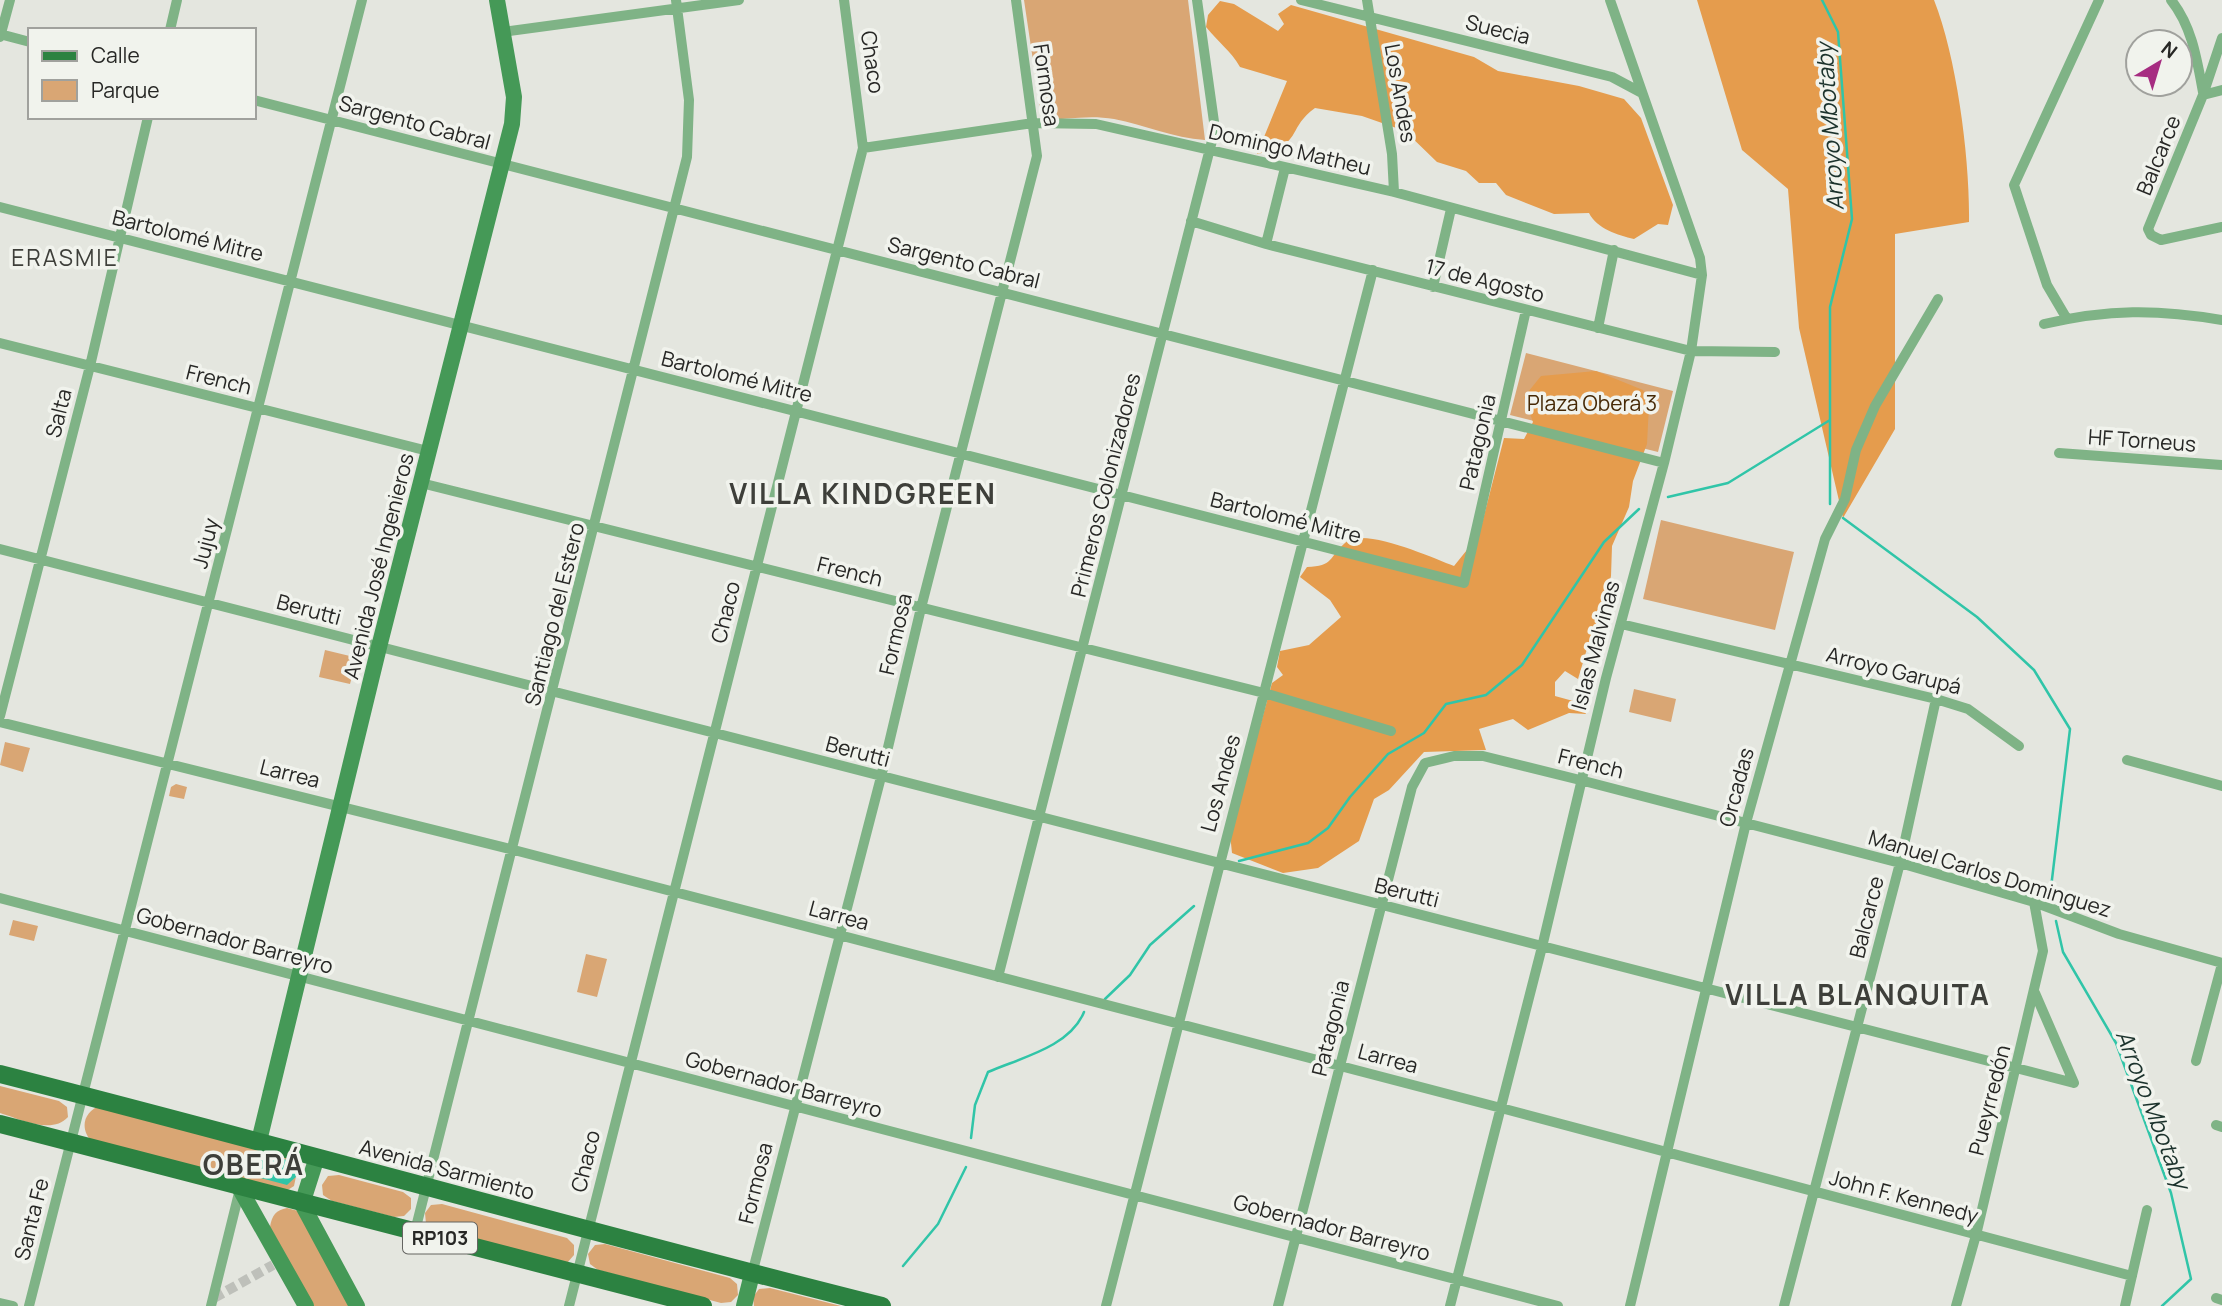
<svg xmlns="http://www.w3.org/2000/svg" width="2222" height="1306" viewBox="0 0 2222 1306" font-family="Manrope,sans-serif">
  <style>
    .green { fill: #d9a674 }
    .forest { fill: #e59c4d }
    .water { fill: #30c5a8 }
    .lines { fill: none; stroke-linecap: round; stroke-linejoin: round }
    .stream { stroke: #30c5a8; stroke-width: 2.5 }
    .street-tunnel { stroke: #bec0ba; stroke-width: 10; stroke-dasharray: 10 5; stroke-linecap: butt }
    .street { stroke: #7fb386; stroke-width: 10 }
    .secondary { stroke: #459957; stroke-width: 16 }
    .primary { stroke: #2c8241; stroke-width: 18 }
    .labels { text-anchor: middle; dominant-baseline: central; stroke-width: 7; stroke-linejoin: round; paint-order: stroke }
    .shield { fill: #f1f3ed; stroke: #646461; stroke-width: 2 }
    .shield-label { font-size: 19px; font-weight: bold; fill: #272725 }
    .street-label { font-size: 21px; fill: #272725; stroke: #f1f3ed }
    .park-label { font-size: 21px; fill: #462906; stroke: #f1f3ed }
    .water-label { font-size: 23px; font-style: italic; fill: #1b322c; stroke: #f1f3ed }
    .neighbourhood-label { font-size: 23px; letter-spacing: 2px; fill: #3e3f3a; stroke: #f1f3ed }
    .district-label { font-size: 28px; font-weight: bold; letter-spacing: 2px; fill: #3e3f3a; stroke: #f1f3ed }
  </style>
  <rect width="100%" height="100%" fill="#e4e6df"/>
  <path class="green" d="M1024 0H1188L1205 140C1173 138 1145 125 1114 119 1090 115 1066 119 1042 121Z
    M1526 353 1673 391 1658 452 1510 415Z
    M1661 520 1794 552 1775 630 1643 599Z
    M325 650 354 657 356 662 350 684 319 677Z
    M1634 689 1676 699 1671 722 1629 712Z
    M5 742 30 748 23 772 0 765Z
    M176 784 187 787 184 799 169 796 171 787Z
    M13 920 38 926 34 941 9 935Z
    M586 954 607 959 597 997 577 992Z
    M0 1086 59 1101 67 1107 68 1117C52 1135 20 1119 0 1113Z
    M101 1105 291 1153 299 1162 294 1186 283 1193 93 1143C79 1129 83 1112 101 1105Z
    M339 1175 403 1192 411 1198V1209L404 1216 394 1217 332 1201 323 1195 322 1185 328 1176Z
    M442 1204 567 1238 574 1245V1255L567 1263 434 1230 426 1224 425 1213 431 1205Z
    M287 1208 298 1211 353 1306H314L270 1227C272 1215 276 1210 287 1208Z
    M605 1244 730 1278 737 1284 738 1295 731 1302 721 1303 598 1270 590 1264 588 1254 595 1245Z
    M770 1288 841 1306H754L753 1297 759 1289Z"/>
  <path class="forest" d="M1697 0H1934C1957 58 1970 160 1969 222L1895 234V429L1843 518 1799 328 1788 189 1742 150Z
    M1220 1 1234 4 1278 31 1284 24 1278 14 1291 5 1474 57 1498 71 1579 86 1624 99 1641 118 1673 205 1668 225 1658 224 1634 239C1618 235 1597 229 1589 213L1554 214 1506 195 1496 183H1479L1466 171 1437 162 1405 131 1362 116 1315 108C1285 130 1305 144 1257 154L1287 81 1240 67C1231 51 1218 42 1206 27L1208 15Z
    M1596 371 1643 390 1649 405 1647 444 1633 481 1629 507 1612 546 1611 576 1603 612 1592 632 1578 679 1565 671 1555 682V696L1584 704 1586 714 1569 713 1528 730 1513 719 1479 729 1486 750 1424 752 1389 790 1374 799 1359 841 1318 868 1283 873 1232 853 1230 834 1272 683 1283 675 1277 667 1280 651 1309 645 1341 617 1330 600 1300 577 1307 567C1334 566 1328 558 1345 543 1363 526 1432 558 1454 566L1479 535 1504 438 1524 439 1533 422 1524 397 1541 376Z"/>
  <path class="water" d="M260 1152 294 1162 298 1175 287 1185 253 1176Z"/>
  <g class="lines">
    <path class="stream" d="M1822 0 1838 32 1852 219 1830 307V504
      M1668 497 1728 483 1830 420
      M1843 518 1977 617 2034 670 2070 729 2050 896
      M1239 861 1308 843 1328 828 1350 797 1388 754 1424 733 1446 704 1486 695 1522 665 1604 542 1639 509
      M2056 921 2063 952 2116 1043 2171 1193 2191 1279 2162 1306
      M1105 999 1130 975 1150 945 1194 906
      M971 1138 975 1105 988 1072C1020 1058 1070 1047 1084 1012
      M903 1266 938 1224 966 1167"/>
    <path class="street-tunnel" d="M214 1298 273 1265"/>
    <path class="street" d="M1301 0 1612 77 1642 93
      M1367 0 1392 154 1394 192
      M2171 0C2192 26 2197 60 2203 92
      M170 30 177 0
      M502 32 739 0
      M0 34 30 42
      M0 37 10 0
      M2222 38 2203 95 2148 229 2151 235 2161 240 2222 227
      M2203 95 2222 90
      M254 100 1664 463
      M863 148 1033 123 1096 124 1394 192 1702 275
      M0 207 1464 583 1526 310
      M1191 221 1266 244 1691 351 1775 352
      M1266 244 1285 168
      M1433 287 1451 209
      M2067 319 2047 285 2014 185 2099 0
      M2044 324C2108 309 2157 309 2222 320
      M1598 328 1614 250
      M0 343 428 451
      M2059 453 2222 465
      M421 483 1264 693 1391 731
      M0 549 2074 1083
      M1621 624 1936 699 1968 709 2019 746
      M0 716 90 366 148 117
      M0 722 514 850 1501 1108 2132 1276
      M2127 760 2222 786
      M0 898 1558 1306
      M998 977 1215 129 1197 0
      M2035 993 2074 1083
      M2196 1061 2222 964
      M2216 1125 2222 1127
      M415 1231 687 157 689 100 676 0
      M752 1274 881 777 921 608 1037 156 1016 0
      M2216 1298 2222 1300
      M0 1303 13 1306
      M29 1306 362 0
      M211 1306 240 1189
      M569 1306 863 148 844 0
      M1106 1306 1373 270
      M1278 1306 1412 787 1425 763 1454 756H1483L1580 780 1900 863 2034 902 2119 934 2222 963
      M1450 1306 1542 947 1606 678 1664 463 1691 351 1702 275 1700 258 1610 0
      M1630 1306 1746 823 1825 539 1845 499 1856 450 1875 406 1938 299
      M1784 1306 1900 863 1936 699
      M1956 1306 1976 1235 2043 951 2034 902
      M2125 1306 2147 1210"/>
    <path class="secondary" d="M259 1141 379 647 512 124 514 97 497 0
      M317 1157 302 1204 357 1306
      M240 1189 306 1306
      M744 1306 752 1274"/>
    <path class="primary" d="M0 1074C294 1149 587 1232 882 1306
      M0 1124 703 1306"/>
  </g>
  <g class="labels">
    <rect class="shield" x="403" y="1222.5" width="74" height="31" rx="5"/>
    <g class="shield-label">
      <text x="440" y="1238">RP103</text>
    </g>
    <g class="street-label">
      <text transform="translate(1498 29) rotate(14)">Suecia</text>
      <text transform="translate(873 62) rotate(82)">Chaco</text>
      <text transform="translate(1047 85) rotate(82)">Formosa</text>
      <text transform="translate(1401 93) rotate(80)">Los Andes</text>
      <text transform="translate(415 122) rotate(15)">Sargento Cabral</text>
      <text transform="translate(1290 149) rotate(13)">Domingo Matheu</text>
      <text transform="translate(2158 155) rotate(-68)">Balcarce</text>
      <text transform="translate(188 235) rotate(14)">Bartolomé Mitre</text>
      <text transform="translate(964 262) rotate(14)">Sargento Cabral</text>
      <text transform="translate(1485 280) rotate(14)">17 de Agosto</text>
      <text transform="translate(737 376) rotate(14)">Bartolomé Mitre</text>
      <text transform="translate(219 379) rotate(14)">French</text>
      <text transform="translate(58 413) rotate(-76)">Salta</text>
      <text transform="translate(2142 440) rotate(4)">HF Torneus</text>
      <text transform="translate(1477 442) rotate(-77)">Patagonia</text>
      <text transform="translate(1105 485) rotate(-76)">Primeros Colonizadores</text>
      <text transform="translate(1286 517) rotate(14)">Bartolomé Mitre</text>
      <text transform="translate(205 543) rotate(-76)">Jujuy</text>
      <text transform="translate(378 566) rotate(-76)">Avenida José Ingenieros</text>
      <text transform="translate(850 571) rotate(14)">French</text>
      <text transform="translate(309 609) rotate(15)">Berutti</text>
      <text transform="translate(725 612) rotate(-76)">Chaco</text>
      <text transform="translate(554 614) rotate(-76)">Santiago del Estero</text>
      <text transform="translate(895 634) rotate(-77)">Formosa</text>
      <text transform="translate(1595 645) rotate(-75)">Islas Malvinas</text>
      <text transform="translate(1894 670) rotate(14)">Arroyo Garupá</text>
      <text transform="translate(858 751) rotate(15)">Berutti</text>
      <text transform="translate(1591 763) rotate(14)">French</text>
      <text transform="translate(290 773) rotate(14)">Larrea</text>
      <text transform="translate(1220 783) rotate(-75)">Los Andes</text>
      <text transform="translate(1736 787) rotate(-75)">Orcadas</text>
      <text transform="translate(1990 873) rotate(17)">Manuel Carlos Dominguez</text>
      <text transform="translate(1407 892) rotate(14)">Berutti</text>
      <text transform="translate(839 915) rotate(15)">Larrea</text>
      <text transform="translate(1866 917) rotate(-76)">Balcarce</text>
      <text transform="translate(235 940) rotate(15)">Gobernador Barreyro</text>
      <text transform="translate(1330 1028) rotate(-76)">Patagonia</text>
      <text transform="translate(1388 1058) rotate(15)">Larrea</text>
      <text transform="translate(784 1084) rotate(15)">Gobernador Barreyro</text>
      <text transform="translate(1989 1100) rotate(-76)">Pueyrredón</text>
      <text transform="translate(585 1161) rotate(-76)">Chaco</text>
      <text transform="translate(447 1169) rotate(15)">Avenida Sarmiento</text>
      <text transform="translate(755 1183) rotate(-76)">Formosa</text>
      <text transform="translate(1904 1196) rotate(15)">John F. Kennedy</text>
      <text transform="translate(31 1219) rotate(-76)">Santa Fe</text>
      <text transform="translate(1332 1227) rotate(15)">Gobernador Barreyro</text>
    </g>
    <g class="park-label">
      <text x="1592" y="403">Plaza Oberá 3</text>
    </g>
    <g class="water-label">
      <text transform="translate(1829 127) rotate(-94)">Arroyo Mbotaby</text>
      <text transform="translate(2154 1109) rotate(69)">Arroyo Mbotaby</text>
    </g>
    <g class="neighbourhood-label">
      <text x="65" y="257">ERASMIE</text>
    </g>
    <g class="district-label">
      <text x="863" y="493">VILLA KINDGREEN</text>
      <text x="1858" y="994">VILLA BLANQUITA</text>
      <text x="254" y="1164">OBERÁ</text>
    </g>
  </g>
  <rect x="28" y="28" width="228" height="91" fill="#f1f3ed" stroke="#a0a19d" stroke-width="2"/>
  <rect x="42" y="51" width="35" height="10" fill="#2c8241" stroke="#a0a19d" stroke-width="2"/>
  <text x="91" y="63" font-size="21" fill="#272725">Calle</text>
  <rect x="42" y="80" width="35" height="21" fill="#d9a674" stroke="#a0a19d" stroke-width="2"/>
  <text x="91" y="98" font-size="21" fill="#272725">Parque</text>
  <g transform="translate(2159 63) rotate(38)"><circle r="33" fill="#f1f3ed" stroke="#a0a19d" stroke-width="2"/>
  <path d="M0-5L12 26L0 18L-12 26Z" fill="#a62c81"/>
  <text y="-10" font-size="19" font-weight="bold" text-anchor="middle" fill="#272725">N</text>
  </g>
</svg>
